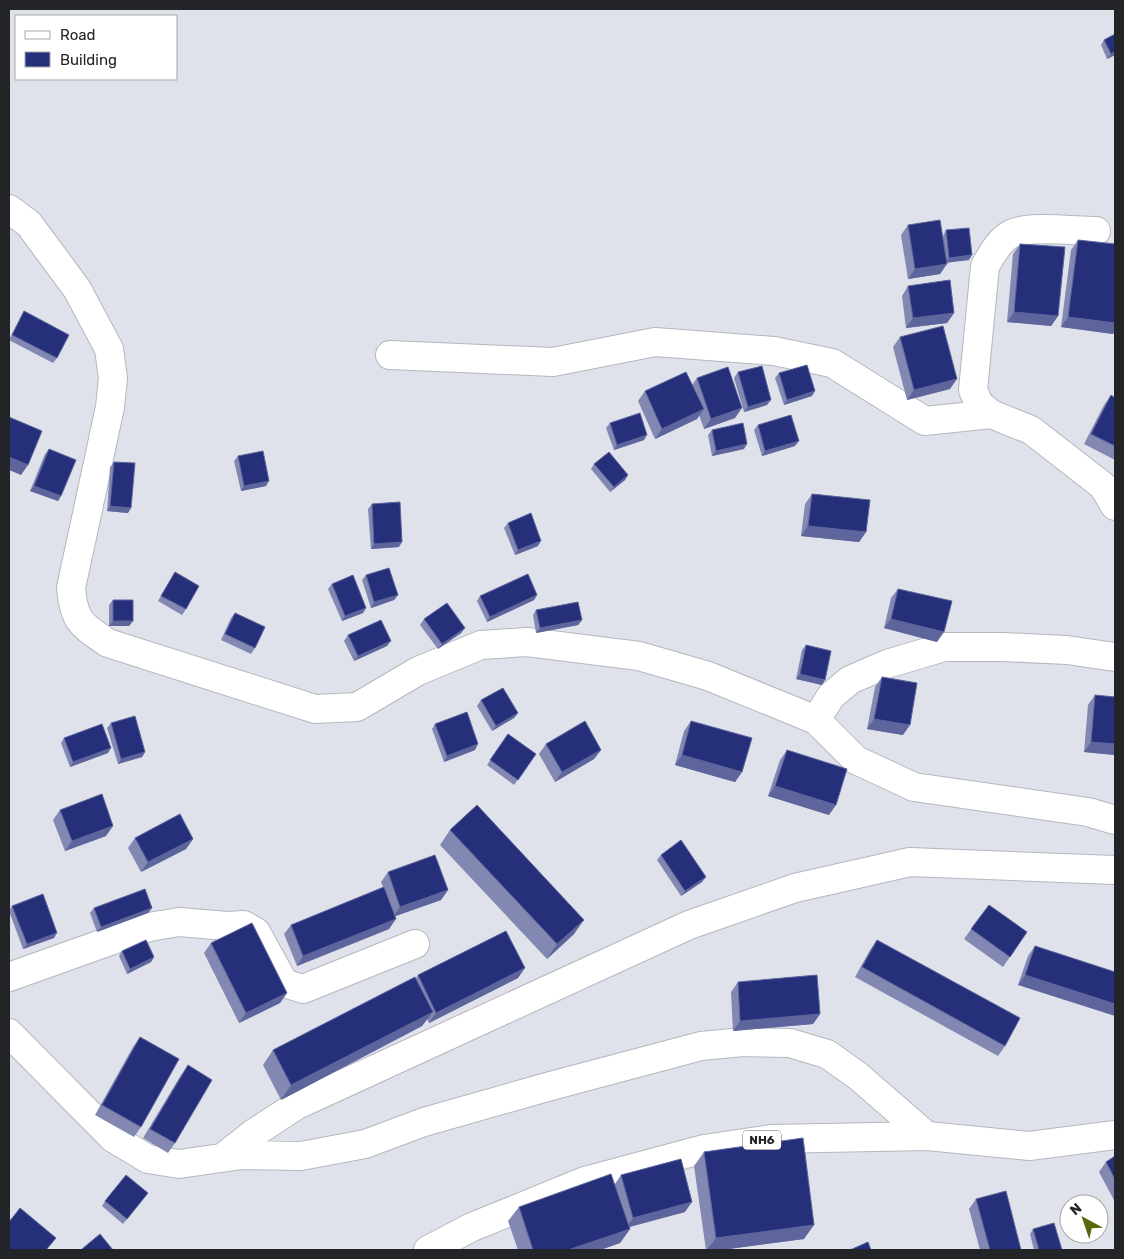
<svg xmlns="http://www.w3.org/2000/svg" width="1124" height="1259" viewBox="0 0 1124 1259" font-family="Rubik,sans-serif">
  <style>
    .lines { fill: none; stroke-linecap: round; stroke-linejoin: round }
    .minor-casing { stroke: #b4b7bf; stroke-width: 30 }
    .trunk-casing { stroke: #b4b7bf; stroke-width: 30 }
    .minor { stroke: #fff; stroke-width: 28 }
    .trunk { stroke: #fff; stroke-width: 28 }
    .wall { fill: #8288b2 }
    .shaded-wall { fill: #5d659c }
    .building { fill: #252f7a; stroke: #5d659c }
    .labels { text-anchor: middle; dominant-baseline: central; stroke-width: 5; stroke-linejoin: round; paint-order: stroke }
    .shield { fill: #fff; stroke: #656668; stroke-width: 1 }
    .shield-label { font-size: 12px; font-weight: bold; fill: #232427 }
  </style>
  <rect width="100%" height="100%" fill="#dfe2ea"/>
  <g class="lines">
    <defs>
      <path id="minor" d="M9 209 29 224 77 289 109 349 113 378 110 407 71 588C74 621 81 625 108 643L315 709 357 707 418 671 481 645 527 642 639 656 708 676 816 720 856 760 914 787 1088 812 1115 820
        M1096 231C1074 231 1029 225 1011 234 999 240 991 256 985 266L973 390 979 404 991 414 1031 430 1103 486 1115 506
        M390 355 553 362 655 342 774 351 832 363 925 421 991 414
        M816 720 831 696 850 680 887 664 944 647H1003L1067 650 1115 657
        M9 977 149 927 179 922 227 926 244 925 256 932 284 983 303 989 415 944
        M9 1033 113 1138 148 1159 179 1164 242 1155 301 1156 365 1144 424 1122 547 1087 701 1046 743 1042 790 1043 827 1054 858 1076 927 1136
        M222 1158 254 1133 297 1105 689 925 795 888 910 862 1115 870"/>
      <path id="trunk" d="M428 1250 472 1227 585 1181 704 1149 771 1139 927 1136 1029 1146 1115 1135"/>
    </defs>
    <use href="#minor" class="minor-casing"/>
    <use href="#trunk" class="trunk-casing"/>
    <use href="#minor" class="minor"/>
    <use href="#trunk" class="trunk"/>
  </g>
  <path class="wall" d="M1104 40 1115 55 1107 59 1101 45Z
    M908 225 943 242V236L946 230 969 260 947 262 940 274 908 279 901 235Z
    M1078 240 1113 334 1061 327 1071 250Z
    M1020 244 1058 316 1051 326 1007 322 1013 254Z
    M908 286 954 313 947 323 906 328 902 296Z
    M24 311 57 358 53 363 9 340 21 317Z
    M900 337 950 389 907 400 893 347Z
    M738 372 767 405 744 412 734 378Z
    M779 373 812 396 784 405 775 378Z
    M697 378 735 418 704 429 699 415 697 419 655 439 638 401 645 391 692 385Z
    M1111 395 1115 398V460L1084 444 1104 405Z
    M610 423 644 440 614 450 606 428Z
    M758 425 795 446 762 456 754 430Z
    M712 430 744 449 712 456 708 435Z
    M49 449 61 496 58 501 30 491 45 454Z
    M238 456 266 486 241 491 234 461Z
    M114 462 128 513 107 511 110 467Z
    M594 464 628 475 625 480 610 492 591 469Z
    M812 494 866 532 859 542 801 536 805 504Z
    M372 504 399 547 371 549 368 509Z
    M508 523 538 546 515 555 504 528Z
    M175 572 186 609 182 615 158 601Z
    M366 575 398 595 394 600 371 608 362 580Z
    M332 584 363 613 342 621 328 589Z
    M898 589 937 642 884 628 891 598Z
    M537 595 534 600 487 622 477 601 480 596Z
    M113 600 133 621 129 626H109V605Z
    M536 610 582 620 578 625 536 633 533 615Z
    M235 613 255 648 251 654 221 640 231 618Z
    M424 619 465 628 461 633 438 649 420 625Z
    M348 635 387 646 354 661 344 641Z
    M806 645 822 685 796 679 802 650Z
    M882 677 903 735 867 729 875 687Z
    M1095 695 1115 755 1084 752 1088 705Z
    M481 700 518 713 514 718 492 731 477 706Z
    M691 721 742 772 735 782 675 765 684 731Z
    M111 723 145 752 142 757 118 764 107 728Z
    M435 724 475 750 444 762 432 729Z
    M508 734 536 754 514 785 487 765Z
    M64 738 108 753 70 767 61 743Z
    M546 744 601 750 594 759 555 782 539 754Z
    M787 750 829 815 768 796 780 760Z
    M60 810 106 836 65 851 53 820Z
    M450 830 574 934 547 959 440 845Z
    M135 838 193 839 186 849 141 872 128 848Z
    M661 855 702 882 681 896 657 860Z
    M388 872 448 890 441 900 395 916 389 929 297 966 284 934 291 925 383 887 381 882Z
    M989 905 1027 932 1003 967 964 939Z
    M12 906 54 938 23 949 9 911Z
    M94 908H152L148 913 97 932 90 913Z
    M877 940 1005 1046 998 1056 855 977 870 950Z
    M211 943 287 993 280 1003 239 1023 204 953Z
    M1035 946 1115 972 1018 985 1028 956Z
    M122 951 154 957 151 962 127 974 119 956Z
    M418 975 518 978 429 1023 427 1019 422 1026 281 1100 263 1065 273 1050 416 978Z
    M738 982 820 1014 813 1024 733 1031 731 992Z
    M140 1037 141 1127 134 1137 95 1115 133 1047Z
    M188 1065 175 1143 168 1153 143 1138 181 1075Z
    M704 1152 804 1239 721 1250H706L694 1166Z
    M1115 1156V1202L1099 1172 1106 1162Z
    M621 1175 685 1212 630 1226V1229L620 1243 600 1250H518L508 1221 519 1207 615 1184Z
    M148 1193 123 1224 102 1206 105 1201Z
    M976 1199 1021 1250H980L969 1209Z
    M1033 1229 1062 1250H1034L1030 1234Z"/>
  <path class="shaded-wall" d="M1115 51V55L1107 59 1111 54Z
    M972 255 969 260 945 263 949 258Z
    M947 264 940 274 908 279 915 269Z
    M1014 312 1058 316 1051 326 1007 322Z
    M954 313 947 323 906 328 913 318Z
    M1068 317 1115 323V331L1113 334 1061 327Z
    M957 379 950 389 907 400 914 390Z
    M815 391 812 396 784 405 787 400Z
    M771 400 767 405 744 412 748 407Z
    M742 408 735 418 704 429 711 419Z
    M704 409 697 419 655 439 662 429Z
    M647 435 644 440 614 450 617 445Z
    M799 441 795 446 762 456 765 451Z
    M747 444 744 449 712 456 716 451Z
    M9 457 28 465 21 475 9 470Z
    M628 475 625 480 610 492 614 487Z
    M269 481 266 486 241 491 244 486Z
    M34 486 61 496 58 501 30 491Z
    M110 506 131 508 128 513 107 511Z
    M808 526 866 532 859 542 801 536Z
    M541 541 538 546 515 555 518 550Z
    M402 542 399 547 371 549 374 544Z
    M398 595 394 600 371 608 374 602Z
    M537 595 534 600 487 622 490 617Z
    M366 608 363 613 342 621 345 616Z
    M891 619 944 632 937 642 884 628Z
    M582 620 578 625 536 633 540 628Z
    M113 621H133L129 626H109Z
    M465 628 461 633 438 649 442 644Z
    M391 641 387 646 354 661 358 656Z
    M800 674 825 680 822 685 796 679Z
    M518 713 514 718 492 731 496 726Z
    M874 719 910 725 903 735 867 729Z
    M1091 742 1115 744V755L1084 752Z
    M478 744 475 750 444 762 447 756Z
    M111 748 108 753 70 767 73 762Z
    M601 750 594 759 555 782 562 772Z
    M145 752 142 757 118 764 121 759Z
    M682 755 742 772 735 782 675 765Z
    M775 786 836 805 829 815 768 796Z
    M113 826 106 836 65 851 72 841Z
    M193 839 186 849 141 872 148 862Z
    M706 877 702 882 681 896 685 891Z
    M448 890 441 900 393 917 400 907Z
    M152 908 148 913 97 932 101 927Z
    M396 919 389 929 297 966 303 956Z
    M584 920 574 934 547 959 557 944Z
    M57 933 54 938 23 949 27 944Z
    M154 957 151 962 127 974 130 969Z
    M525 968 518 978 429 1023 436 1013Z
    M1025 975 1115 1004V1016L1018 985Z
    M287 993 280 1003 239 1023 246 1013Z
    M433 1012 422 1026 281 1100 291 1085Z
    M820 1014 813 1024 733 1031 740 1021Z
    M692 1202 685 1212 626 1228 633 1218Z
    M814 1225 804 1239 721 1250H707L716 1238Z
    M630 1229 620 1243 600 1250H568Z"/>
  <path class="building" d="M1115 34V51L1111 54 1104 40Z
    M940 220 947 264 915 269 908 225Z
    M969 228 972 255 949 258 946 230Z
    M1078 240 1115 244V323L1068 317Z
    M1020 244 1065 247 1058 316 1014 312Z
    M950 280 954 313 913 318 908 286Z
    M24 311 69 335 57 358 12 335Z
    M943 326 957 379 914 390 900 337Z
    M807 365 815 391 787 400 779 373Z
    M762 366 771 400 748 407 738 372Z
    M728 367 742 408 711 419 697 378Z
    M686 372 704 409 662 429 645 391Z
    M1111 395 1115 398V446L1091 434Z
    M640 413 647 435 617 445 610 423Z
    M791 415 799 441 765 451 758 425Z
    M9 417 42 431 28 465 9 457Z
    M743 423 747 444 716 451 712 430Z
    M49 449 76 460 61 496 34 486Z
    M263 451 269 481 244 486 238 456Z
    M609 452 628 475 614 487 594 464Z
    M114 462 135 463 131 508 110 506Z
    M812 494 870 500 866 532 808 526Z
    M400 502 402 542 374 544 372 504Z
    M531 513 541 541 518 550 508 523Z
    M389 568 398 595 374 602 366 575Z
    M175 572 199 586 186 609 161 596Z
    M528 574 537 595 490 617 480 596Z
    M353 575 366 608 345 616 332 584Z
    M898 589 952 601 944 632 891 619Z
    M113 600H133V621H113Z
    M578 602 582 620 540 628 536 610Z
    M447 603 465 628 442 644 424 619Z
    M235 613 265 627 255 648 225 634Z
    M381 620 391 641 358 656 348 635Z
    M806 645 831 651 825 680 800 674Z
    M882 677 917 683 910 725 874 719Z
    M503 688 518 713 496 726 481 700Z
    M1095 695 1115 697V744L1091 742Z
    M467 712 478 744 447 756 435 724Z
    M135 716 145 752 121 759 111 723Z
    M585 721 601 750 562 772 546 744Z
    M691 721 752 738 742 772 682 755Z
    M102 724 111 748 73 762 64 738Z
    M508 734 536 754 518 780 490 760Z
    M787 750 847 769 836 805 775 786Z
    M102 794 113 826 72 841 60 810Z
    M477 805 584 920 557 944 450 830Z
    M180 814 193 839 148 862 135 838Z
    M681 840 706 877 685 891 661 855Z
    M435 855 448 890 400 907 388 872Z
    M384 887 396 919 303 956 291 925Z
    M145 889 152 908 101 927 94 908Z
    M43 894 57 933 27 944 12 906Z
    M989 905 1027 932 1010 957 971 929Z
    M252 923 287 993 246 1013 211 943Z
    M506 931 525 968 436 1013 418 975Z
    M146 940 154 957 130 969 122 951Z
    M877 940 1020 1018 1005 1046 862 967Z
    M1035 946 1115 972V1004L1025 975Z
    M817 975 820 1014 740 1021 738 982Z
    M415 977 433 1012 291 1085 273 1050Z
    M140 1037 179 1059 141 1127 102 1105Z
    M188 1065 212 1080 175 1143 150 1129Z
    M803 1138 814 1225 716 1238 704 1152Z
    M1115 1156V1179L1106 1162Z
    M681 1159 692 1202 633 1218 621 1175Z
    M611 1174 630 1229 568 1250H533L519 1207Z
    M126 1175 148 1193 127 1219 105 1201Z
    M1006 1191 1021 1250H990L976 1199Z
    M20 1208 56 1238 46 1250H9V1222Z
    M1054 1223 1062 1250H1039L1033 1229Z
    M100 1234 113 1250H83L82 1249Z
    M868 1242 871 1250H850Z"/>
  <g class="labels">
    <rect class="shield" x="743" y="1130.5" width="38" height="19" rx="4"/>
    <g class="shield-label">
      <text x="762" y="1140">NH6</text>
    </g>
  </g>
  <rect width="1124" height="1259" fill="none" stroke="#232427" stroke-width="20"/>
  <rect x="15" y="15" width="162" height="65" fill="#ffffff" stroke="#a7a7a9"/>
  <rect x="25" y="31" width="25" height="8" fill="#ffffff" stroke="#a7a7a9"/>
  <text x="60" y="40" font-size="15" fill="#232427">Road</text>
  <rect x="25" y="52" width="25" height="15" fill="#252f7a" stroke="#a7a7a9"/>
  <text x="60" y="65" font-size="15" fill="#232427">Building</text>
  <g transform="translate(1084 1219) rotate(320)"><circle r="24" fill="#ffffff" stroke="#a7a7a9"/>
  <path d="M0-4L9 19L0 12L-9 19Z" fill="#5b670d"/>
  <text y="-8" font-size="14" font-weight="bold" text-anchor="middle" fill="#232427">N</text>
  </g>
</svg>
